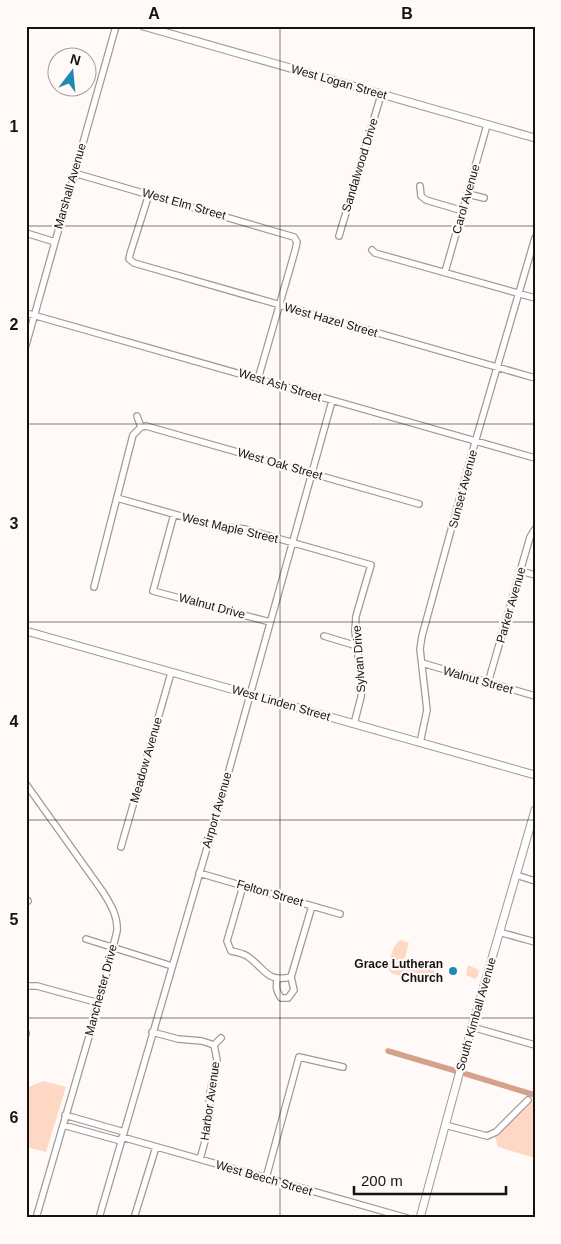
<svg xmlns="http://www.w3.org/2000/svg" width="561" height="1244" viewBox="0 0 561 1244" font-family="Helvetica,sans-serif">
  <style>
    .green { fill: #ffd7c5 }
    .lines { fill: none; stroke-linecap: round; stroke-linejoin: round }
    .canal { stroke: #d4a18b; stroke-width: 5.5 }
    .minor-casing { stroke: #a09a97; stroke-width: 8 }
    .tertiary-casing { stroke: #a09a97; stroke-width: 9 }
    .minor { stroke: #fff; stroke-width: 5.5 }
    .tertiary { stroke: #fff; stroke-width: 7 }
    .grid { fill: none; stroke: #151312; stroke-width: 1; stroke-opacity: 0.55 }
    .poi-dot { fill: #2089b1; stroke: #fffaf7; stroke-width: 2 }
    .labels { text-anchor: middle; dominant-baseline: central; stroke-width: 4.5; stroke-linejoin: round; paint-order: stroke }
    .street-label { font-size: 12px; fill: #151312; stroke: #fffaf7 }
    .poi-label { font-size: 12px; font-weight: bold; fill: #151312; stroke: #fffaf7; text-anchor: end }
    .neatline { fill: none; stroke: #151312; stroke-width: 2 }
    .grid-label { font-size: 16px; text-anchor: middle; font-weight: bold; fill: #151312 }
  </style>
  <rect width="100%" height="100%" fill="#fffaf7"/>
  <path class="green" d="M401 940 409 943 403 965 413 968 416 960 425 962 424 964 432 967 437 977 436 979 433 981 425 979 423 983 391 973 388 968C391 959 391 945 401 940Z
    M468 965 479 970 478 976 475 979 466 975Z
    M43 1081 66 1087 46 1152 26 1147V1088Z
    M535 1099V1158L498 1147 495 1137 511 1120 526 1108 530 1102Z"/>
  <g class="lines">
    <path class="canal" d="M388 1051 456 1071
      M466 1074 535 1095"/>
    <defs>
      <path id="minor" d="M74 173 294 237 297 242 295 251 258 379
        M420 186 421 196 426 200 463 211
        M149 194 130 254 129 259 134 263 535 378
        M468 194 484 198
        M26 233 55 242
        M339 236 381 95
        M372 250 375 253 535 298
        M445 272 487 125
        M26 313 535 458
        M26 345 116 26
        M137 416 141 427
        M141 427 146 426 419 504
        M117 498 216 526 245 529 371 565 356 616 355 631 362 687 361 697 354 724
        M174 514 153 591 270 622
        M521 571 535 575
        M94 587 133 435 141 427
        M324 636 357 646
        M422 663 535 696
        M488 683 530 537 535 529
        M420 743 427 710 420 649 422 636 474 446 535 238
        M26 784 103 892C111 905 118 916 117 931L102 992 36 1218
        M121 847 171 673
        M199 873 340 914
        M516 875 535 881
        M243 886 227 941 231 951C236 952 242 953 247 956 265 968 266 983 291 977
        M26 902 28 901
        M499 932 535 942
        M86 939 172 966
        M277 979C276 987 276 991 281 998H288L294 990 291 977 312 906
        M26 986H37L99 1003
        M472 1027 535 1045
        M152 1032 178 1039 202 1041 214 1045 217 1060 209 1098 210 1112 207 1134 200 1159
        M26 1033V1034
        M214 1045 221 1038
        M65 1115 124 1132
        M63 1125 121 1141
        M445 1125 487 1136 496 1132 528 1100
        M122 1137 407 1218
        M266 1178 299 1057 343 1067
        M99 1218 216 817 332 401
        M134 1218 156 1147"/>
      <path id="tertiary" d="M143 26 535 138
        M26 631 535 775
        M420 1218 472 1027 535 810"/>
    </defs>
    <use href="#minor" class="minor-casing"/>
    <use href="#tertiary" class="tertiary-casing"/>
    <use href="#minor" class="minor"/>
    <use href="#tertiary" class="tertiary"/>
  </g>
  <path class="grid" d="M280 26V1218M26 226H535M26 424H535M26 622H535M26 820H535M26 1018H535"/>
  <circle class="poi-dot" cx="453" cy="971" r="5"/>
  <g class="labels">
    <g class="street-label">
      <text transform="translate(339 82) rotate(16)">West Logan Street</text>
      <text transform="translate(360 165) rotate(-73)">Sandalwood Drive</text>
      <text transform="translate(70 186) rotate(-74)">Marshall Avenue</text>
      <text transform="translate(466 199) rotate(-74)">Carol Avenue</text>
      <text transform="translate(184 204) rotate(16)">West Elm Street</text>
      <text transform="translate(331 320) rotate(16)">West Hazel Street</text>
      <text transform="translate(280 385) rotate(17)">West Ash Street</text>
      <text transform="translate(280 464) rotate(16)">West Oak Street</text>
      <text transform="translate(463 489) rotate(-75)">Sunset Avenue</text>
      <text transform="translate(230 528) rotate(13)">West Maple Street</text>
      <text transform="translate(511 605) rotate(-74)">Parker Avenue</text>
      <text transform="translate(212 606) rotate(15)">Walnut Drive</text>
      <text transform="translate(359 659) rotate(-94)">Sylvan Drive</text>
      <text transform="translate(478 680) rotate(16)">Walnut Street</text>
      <text transform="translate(281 703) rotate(16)">West Linden Street</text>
      <text transform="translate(146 760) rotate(-74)">Meadow Avenue</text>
      <text transform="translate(217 810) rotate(-74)">Airport Avenue</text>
      <text transform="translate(270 893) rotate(16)">Felton Street</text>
      <text transform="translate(101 990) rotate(-75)">Manchester Drive</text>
      <text transform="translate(476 1014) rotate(-74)">South Kimball Avenue</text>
      <text transform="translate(210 1101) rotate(-82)">Harbor Avenue</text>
      <text transform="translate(264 1178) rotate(16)">West Beech Street</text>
    </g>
    <g class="poi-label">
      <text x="443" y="964">Grace Lutheran<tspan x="443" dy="14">Church</tspan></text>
    </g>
  </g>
  <rect width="561" height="1244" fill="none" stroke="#fffaf7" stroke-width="55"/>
  <g transform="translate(72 72) rotate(16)"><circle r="24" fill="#fffaf7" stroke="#a19e9b"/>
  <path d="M0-4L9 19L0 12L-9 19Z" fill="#2089b1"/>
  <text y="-8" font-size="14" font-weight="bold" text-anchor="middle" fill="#151312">N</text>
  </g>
  <path d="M354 1186v8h152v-8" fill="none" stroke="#151312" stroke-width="2.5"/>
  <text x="361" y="1186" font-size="15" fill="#151312" stroke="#fffaf7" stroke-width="4" paint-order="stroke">200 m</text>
  <rect x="28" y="28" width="506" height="1188" class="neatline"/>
  <g class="grid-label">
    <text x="154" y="19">A</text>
    <text x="407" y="19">B</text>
    <text x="14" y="132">1</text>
    <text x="14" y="330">2</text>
    <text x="14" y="529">3</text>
    <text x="14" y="727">4</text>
    <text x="14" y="925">5</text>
    <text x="14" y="1123">6</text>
  </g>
</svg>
